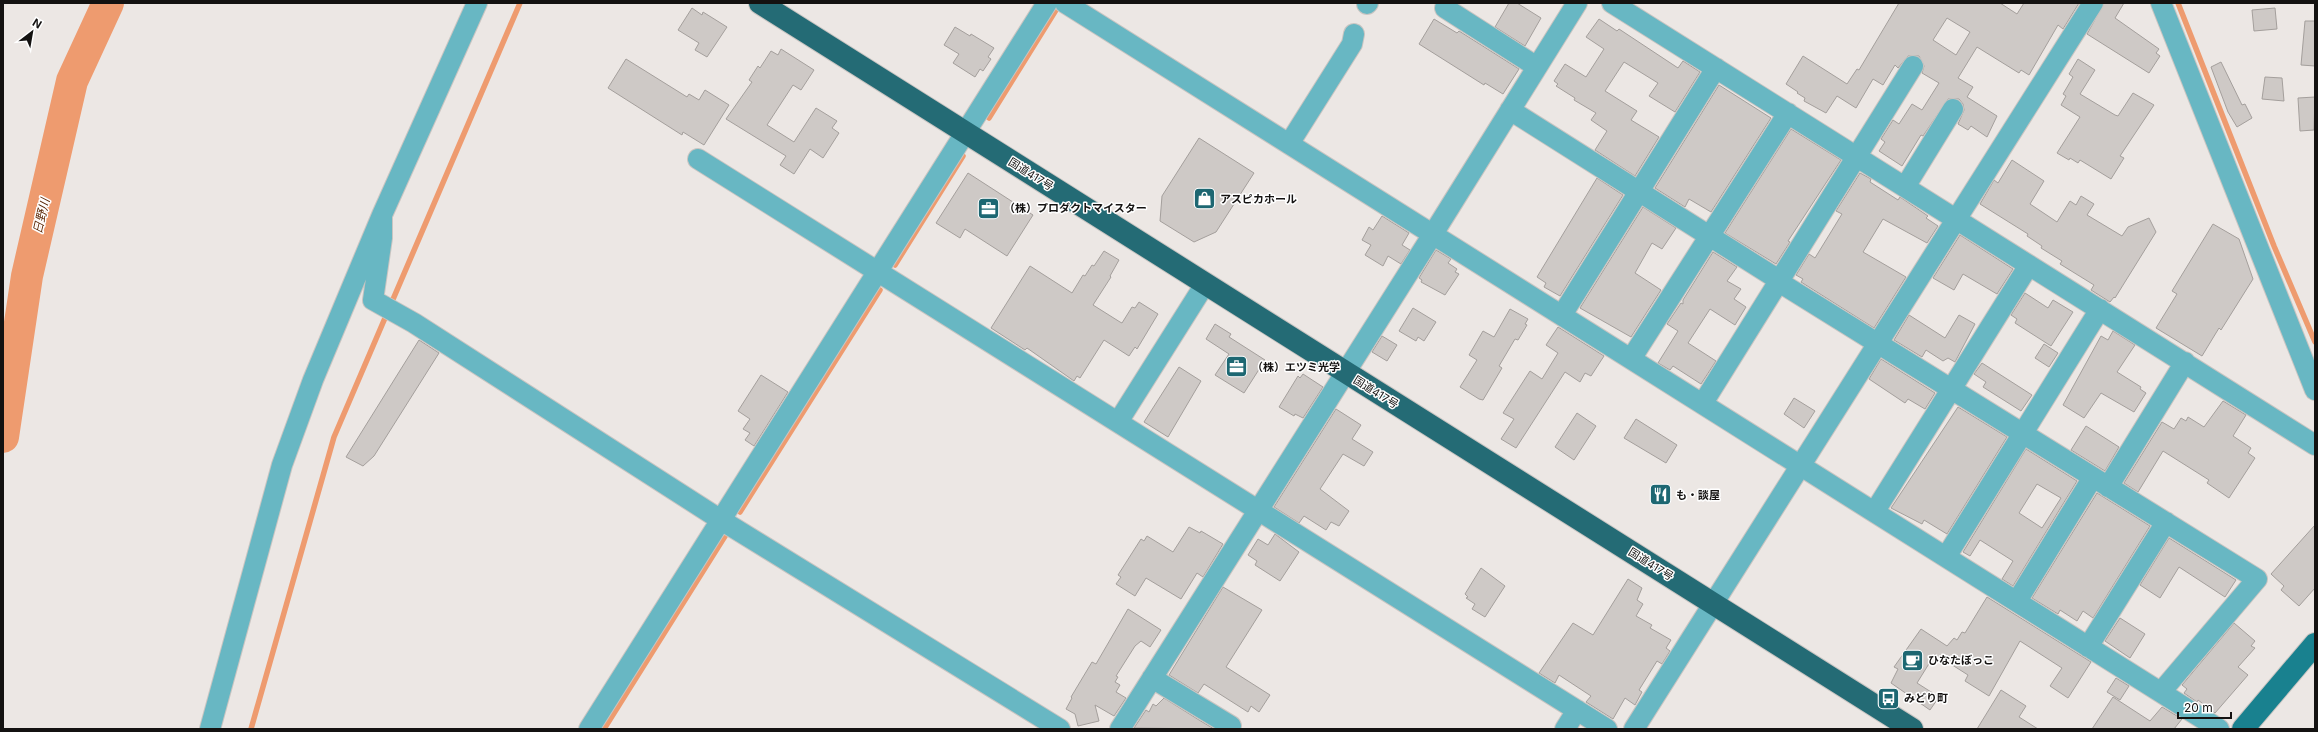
<svg xmlns="http://www.w3.org/2000/svg" width="2318" height="732" viewBox="0 0 2318 732" font-family="Inter,'Noto Sans JP',sans-serif">
  <style>
    .lines { fill: none; stroke-linecap: round; stroke-linejoin: round }
    .stream { stroke: #ee9b6f; stroke-width: 5.5 }
    .river { stroke: #ee9b6f; stroke-width: 32 }
    .building { fill: #cec9c6; stroke: #a49f9c; fill-rule: evenodd }
    .minor-casing { stroke: #c9c5c2; stroke-width: 22 }
    .major-casing { stroke: #c9c5c2; stroke-width: 24 }
    .highway-casing { stroke: #c9c5c2; stroke-width: 24 }
    .minor { stroke: #68b7c3; stroke-width: 20 }
    .major { stroke: #19818f; stroke-width: 22 }
    .highway { stroke: #246b75; stroke-width: 22 }
    .labels { text-anchor: middle; dominant-baseline: central; stroke-width: 3; stroke-linejoin: round; paint-order: stroke }
    .street-label { font-size: 11px; fill: #141211; stroke: #fff }
    .poi-label { font-size: 11px; font-weight: bold; fill: #141211; stroke: #fff; text-anchor: start }
    .water-label { font-size: 12px; font-style: italic; fill: #5c2807; stroke: #fff }
  </style>
  <rect width="100%" height="100%" fill="#ece7e4"/>
  <g class="lines">
    <path class="stream" d="M2178 3 2274 246 2315 342
      M989 118 1056 10
      M895 265 963 156
      M740 512 880 290
      M251 729 334 437 520 3
      M604 729 727 533"/>
    <path class="river" d="M3 437 27 276 72 81 108 3"/>
  </g>
  <path class="building" d="M1509 3H1517L1541 18 1525 46 1495 27Z
    M1899 3H2000L2017 14 2024 3H2079L2063 29 2058 25 2029 75 2021 70 2019 73 1977 47 1958 78 1973 87 1967 97 1997 116 1987 137 1971 126 1968 130 1958 124 1964 110 1963 104 1959 99H1948L1923 136 1921 135 1902 166 1879 151 1885 142 1881 139 1893 120 1899 124 1912 104 1922 110 1939 83 1922 73 1924 66 1919 56H1908L1898 68 1895 65 1883 85 1873 79 1856 108 1837 96 1826 113 1804 101 1805 98 1797 93 1798 92 1786 84 1803 56 1847 84 1857 69 1859 70ZM1947 18 1970 32 1956 55 1933 40Z
    M2104 3H2124L2115 18 2159 49 2156 53 2160 56 2149 73 2087 34Z
    M692 8 702 15 703 12 727 27 707 57 695 50 699 43 678 30Z
    M2275 8 2277 29 2254 31 2252 10Z
    M1434 19 1457 33 1459 31 1519 69 1503 94 1485 83 1484 85 1419 44Z
    M1599 19 1617 31 1619 29 1678 68 1683 61 1700 72 1675 112 1649 96 1658 83 1624 62 1605 91 1637 111 1631 120 1659 137 1635 176 1595 150 1607 131 1591 120 1596 113 1574 100 1575 98 1556 86 1558 84 1554 81 1565 64 1586 77 1604 49 1586 37Z
    M2305 21H2315V66L2301 65Z
    M955 27 970 36 971 34 994 48 988 57 991 59 983 71 980 69 975 77 953 63 959 54 944 45Z
    M781 49 814 70 801 90 793 85 767 125 794 142 816 108 837 121 832 128 839 133 823 158 810 149 794 174 780 165 786 156 726 119 752 82 749 80 758 66 760 68 771 51 778 55Z
    M626 59 687 97 689 94 699 100 705 90 729 105 704 145 683 132 682 135 608 88Z
    M2078 59 2095 70 2080 94 2115 115 2118 116 2133 93 2154 105 2120 156 2124 158 2111 179 2080 160 2078 163 2070 158 2069 160 2057 153 2080 117 2061 105 2066 96 2063 94 2073 77 2069 74Z
    M2221 62 2242 105 2245 104 2252 118 2237 127 2228 112 2211 67Z
    M2265 77 2282 78 2284 101 2262 99Z
    M1719 85 1771 118 1711 212 1689 199 1685 207 1655 188Z
    M2315 97 2314 130 2300 131 2298 98Z
    M1791 129 1841 160 1788 241 1790 242 1776 264 1725 233Z
    M1199 138 1254 173 1216 232 1194 242 1160 221 1162 196Z
    M2012 160 2044 181 2030 204 2057 222 2070 201 2076 205 2081 196 2094 204 2087 215 2122 236 2128 227 2149 218 2156 232 2115 298 2114 297 2110 302 2091 290 2094 285 2060 264 2062 261 2041 248 2042 246 2027 236 2028 234 1980 204 1994 180 1998 183Z
    M968 173 1033 215 1007 256 965 229 960 238 936 223Z
    M1860 173 1871 179 1870 182 1898 200 1900 197 1928 216 1926 218 1938 226 1927 243 1883 219 1863 252 1906 277 1874 328 1801 282 1803 279 1796 275 1809 254 1815 258 1842 214 1836 211Z
    M1597 178 1623 195 1560 296 1544 287 1546 283 1537 277Z
    M1643 207 1676 228 1662 249 1652 243 1635 273 1661 290 1631 337 1580 308Z
    M1382 216 1409 233 1402 245 1410 250 1401 264 1388 256 1383 266 1365 255 1371 245 1362 240 1369 227 1373 230Z
    M2213 224 2239 239 2253 279 2221 330 2219 328 2202 356 2156 328 2177 294 2172 291Z
    M1960 235 2013 269 1997 294 1963 274 1954 290 1933 278Z
    M1436 250 1451 259 1448 263 1457 269 1455 272 1459 274 1445 295 1421 282 1422 280 1419 278Z
    M1104 251 1119 260 1110 276 1111 277 1093 305 1120 322 1122 323 1132 307 1135 308 1139 302 1158 314 1137 349 1135 347 1129 356 1104 340 1080 378 1077 376 1074 381 1027 348 1025 350 991 328 1030 266 1072 293 1083 275 1085 276 1092 265 1094 266Z
    M1713 252 1737 267 1727 281 1741 289 1734 299 1746 307 1735 325 1710 309 1688 343 1716 361 1701 384 1673 366 1670 370 1658 363 1678 331 1667 324 1681 303 1683 304V300Z
    M2025 293 2048 308 2053 300 2073 312 2051 346 2015 323 2017 319 2011 315Z
    M1413 308 1436 322 1424 341 1418 337 1416 341 1399 331Z
    M1510 309 1528 319 1525 324 1527 325 1518 340 1515 339 1499 366 1502 368 1483 400 1479 399 1460 387 1477 360 1469 355 1483 331 1494 337Z
    M1909 315 1945 338 1959 315 1975 324 1955 362 1948 358 1943 361 1926 350 1922 357 1894 340Z
    M1215 324 1231 334 1229 337 1265 360 1244 393 1215 375 1229 354 1206 339Z
    M1558 327 1604 356 1591 376 1585 373 1580 382 1565 372 1516 448 1501 439 1514 419 1503 413 1530 371 1542 379 1558 353 1546 345Z
    M2113 331 2135 345 2117 372 2141 387 2140 389 2146 393 2134 412 2101 393 2084 418 2063 405 2101 336 2108 340Z
    M1382 336 1397 345 1387 361 1372 352Z
    M419 340 439 353 374 456 363 466 346 457Z
    M2044 344 2058 353 2049 367 2035 358Z
    M1881 359 1935 393 1925 409 1908 399 1905 403 1869 379Z
    M1982 363 2032 395 2021 411 1983 387 1986 382 1974 374Z
    M1179 367 1201 381 1168 437 1144 422Z
    M1303 374 1323 387 1303 418 1295 414 1294 416 1279 407 1298 376 1300 378Z
    M761 375 788 392 754 446 745 440 750 433 743 429 750 419 738 411Z
    M1794 398 1815 411 1804 428 1784 414Z
    M2223 401 2246 415 2233 436 2251 448 2248 453 2255 458 2229 498 2207 483 2209 480 2163 451 2138 492 2124 483 2162 422 2174 429 2181 418 2186 421 2188 417 2204 427Z
    M1958 407 2007 437 1947 534 1924 520 1922 524 1891 508Z
    M1336 409 1361 425 1352 439 1373 452 1364 466 1343 454 1320 489 1349 511 1339 526 1331 522 1326 530 1304 516 1299 523 1274 507Z
    M1577 413 1596 426 1574 460 1555 447Z
    M1636 419 1677 445 1666 463 1624 438Z
    M2086 426 2119 447 2105 471 2071 450Z
    M2026 449 2077 481 2013 586 2002 579 2013 561 1980 540 1970 556 1963 552ZM2037 484 2061 498 2042 528 2019 513Z
    M2097 493 2150 526 2093 618 2083 611 2077 621 2060 610 2058 614 2032 598Z
    M2315 525V588L2299 606 2281 590 2284 586 2271 574Z
    M1189 527 1200 533 1201 531 1223 544 1203 577 1197 573 1181 599 1146 578 1135 596 1116 584 1121 577 1118 575 1141 539 1144 541 1147 536 1173 552Z
    M1275 534 1299 552 1280 581 1255 565 1257 561 1248 555 1258 539 1268 545Z
    M2169 538 2236 580 2225 597 2179 567 2160 598 2140 585Z
    M1481 568 1505 586 1485 617 1472 609 1475 604 1466 598 1468 597 1465 594Z
    M1628 579 1642 588 1637 600 1643 604 1636 616 1652 625 1650 628 1671 640 1666 648 1670 651 1662 664 1657 661 1639 690 1642 692 1635 705 1625 698 1613 719 1586 702 1591 696 1559 675 1555 683 1539 673 1573 623 1593 635Z
    M1223 587 1262 610 1226 667 1270 695 1259 712 1251 706 1248 712 1204 684 1198 693 1169 675Z
    M1987 597 2091 662 2068 698 2050 686 2062 668 2020 641 1989 696 1965 681 1968 675 1935 654 1917 683 1939 697 1930 710 1891 683 1898 669 1894 667 1921 629 1947 646 1954 638 1957 640 1962 632 1965 633Z
    M1128 609 1161 630 1150 647 1141 641 1135 646 1116 676 1118 677 1115 682 1120 685 1116 692 1126 698 1114 716 1095 705 1099 721 1078 726 1075 714 1066 709 1072 698 1071 697 1092 662 1096 664Z
    M2120 618 2145 634 2130 658 2105 641Z
    M2234 623 2255 641 2251 646 2255 648 2238 667 2248 675 2215 713 2198 700 2197 702 2184 693 2187 689 2182 685Z
    M2116 678 2129 686 2120 700 2107 692Z
    M2001 690 2026 706 2019 717 2038 729H1977Z
    M2113 697 2150 721 2162 707 2182 719 2174 729H2092Z
    M1164 698 1199 720 1214 729 1134 728 1146 710 1149 712 1153 704 1156 706Z"/>
  <g class="lines">
    <defs>
      <path id="minor" d="M1065 3 2219 729
        M1612 3 2315 445
        M2161 3 2315 390
        M1367 4 1368 3
        M1445 8 1537 67
        M1510 110 1779 280 1787 287 2257 579 2161 692
        M1289 144 1352 44 1354 34
        M698 159 1607 729
        M1905 187 1953 109
        M382 215V238L373 300 414 323 721 520 1060 729
        M1562 315 1716 68
        M1631 359 1788 113
        M1703 403 1913 66
        M1118 422 1205 284
        M2108 487 2185 362
        M1875 511 2029 265
        M1946 557 2100 309
        M2017 601 2093 477
        M2088 647 2166 522
        M1152 678 1231 726
        M210 729 282 465 313 380 382 215 477 3
        M589 729 1047 3
        M1120 729 1433 234 1577 3
        M1565 729 1577 710
        M1634 729 2093 3"/>
      <path id="major" d="M2243 729 2315 644"/>
      <path id="highway" d="M760 3 1912 729"/>
    </defs>
    <use href="#minor" class="minor-casing"/>
    <use href="#major" class="major-casing"/>
    <use href="#highway" class="highway-casing"/>
    <use href="#minor" class="minor"/>
    <use href="#major" class="major"/>
    <use href="#highway" class="highway"/>
  </g>
  <defs>
    <symbol id="shop-square" viewBox="-11 -11 22 22"><rect x="-9" y="-9" width="18" height="18" rx="4" fill="#1d6772" stroke="#fff"/><path d="M-5-2.5h2.3a2.7 3.5 0 0 1 5.4 0H5L5.5 6h-11ZM-1.5-2.5h3a1.5 2.3 0 0 0-3 0Z" fill="#fff"/></symbol>
    <symbol id="office-square" viewBox="-11 -11 22 22"><rect x="-9" y="-9" width="18" height="18" rx="4" fill="#1d6772" stroke="#fff"/><path d="M-6-3h4V-5.5h4V-3h4V5H-6ZM-1-4.5V-3h2v-1.5ZM-6 0V1H6V0Z" fill="#fff"/></symbol>
    <symbol id="restaurant-square" viewBox="-11 -11 22 22"><rect x="-9" y="-9" width="18" height="18" rx="4" fill="#1d6772" stroke="#fff"/><path d="M-5-6h1v4h1v-4h1v4h1v-4h1v5L-1.5 .5V6h-2V.5L-5-1ZM5-6V6H3V1.5H1.5Q1.5-4 5-6Z" fill="#fff"/></symbol>
    <symbol id="cafe-square" viewBox="-11 -11 22 22"><rect x="-9" y="-9" width="18" height="18" rx="4" fill="#1d6772" stroke="#fff"/><path d="M-5.5-4.5H6V0H3Q3 3.5 0 3.5H-2.5Q-5.5 3.5-5.5 0ZM3-3.2v2h1.7v-2ZM-6 4.5H4V6H-6Z" fill="#fff"/></symbol>
    <symbol id="bus-square" viewBox="-11 -11 22 22"><rect x="-9" y="-9" width="18" height="18" rx="4" fill="#1d6772" stroke="#fff"/><path d="M-5-6H5V4H4V6H2V4H-2V6H-4V4H-5ZM-3.5-4V0h7V-4ZM-3.5 1.2v1.5H-2V1.2ZM2 1.2v1.5H3.5V1.2Z" fill="#fff"/></symbol>
  </defs>
  <g fill-rule="evenodd">
    <use href="#shop-square" x="1192" y="186" width="25" height="25"/>
    <use href="#office-square" x="976" y="196" width="25" height="25"/>
    <use href="#office-square" x="1224" y="354" width="25" height="25"/>
    <use href="#restaurant-square" x="1648" y="482" width="25" height="25"/>
    <use href="#cafe-square" x="1900" y="648" width="25" height="25"/>
    <use href="#bus-square" x="1876" y="686" width="25" height="25"/>
  </g>
  <g class="labels">
    <g class="street-label">
      <text transform="translate(1031 174) rotate(32)">国道417号</text>
      <text transform="translate(1376 392) rotate(32)">国道417号</text>
      <text transform="translate(1651 564) rotate(32)">国道417号</text>
    </g>
    <g class="poi-label">
      <text x="1220" y="199">アスピカホール</text>
      <text x="1004" y="208">（株）プロダクトマイスター</text>
      <text x="1252" y="367">（株）エツミ光学</text>
      <text x="1676" y="495">も・談屋</text>
      <text x="1928" y="660">ひなたぼっこ</text>
      <text x="1904" y="698">みどり町</text>
    </g>
    <g class="water-label">
      <text transform="translate(41 216) rotate(-77)">日野川</text>
    </g>
  </g>
  <rect width="2318" height="732" fill="none" stroke="#141211" stroke-width="8"/>
  <g transform="translate(32 32) rotate(31)" stroke="#ffffff" stroke-width="3" paint-order="stroke">
  <path d="M0-3L7 15L0 10L-7 15Z" fill="#141211"/>
  <text y="-6" font-size="11" font-weight="bold" text-anchor="middle" fill="#141211">N</text>
  </g>
  <path d="M2178 712v6h53v-6" fill="none" stroke="#141211" stroke-width="2"/>
  <text x="2184" y="712" font-size="12" fill="#141211" stroke="#ffffff" stroke-width="3" paint-order="stroke">20 m</text>
</svg>
